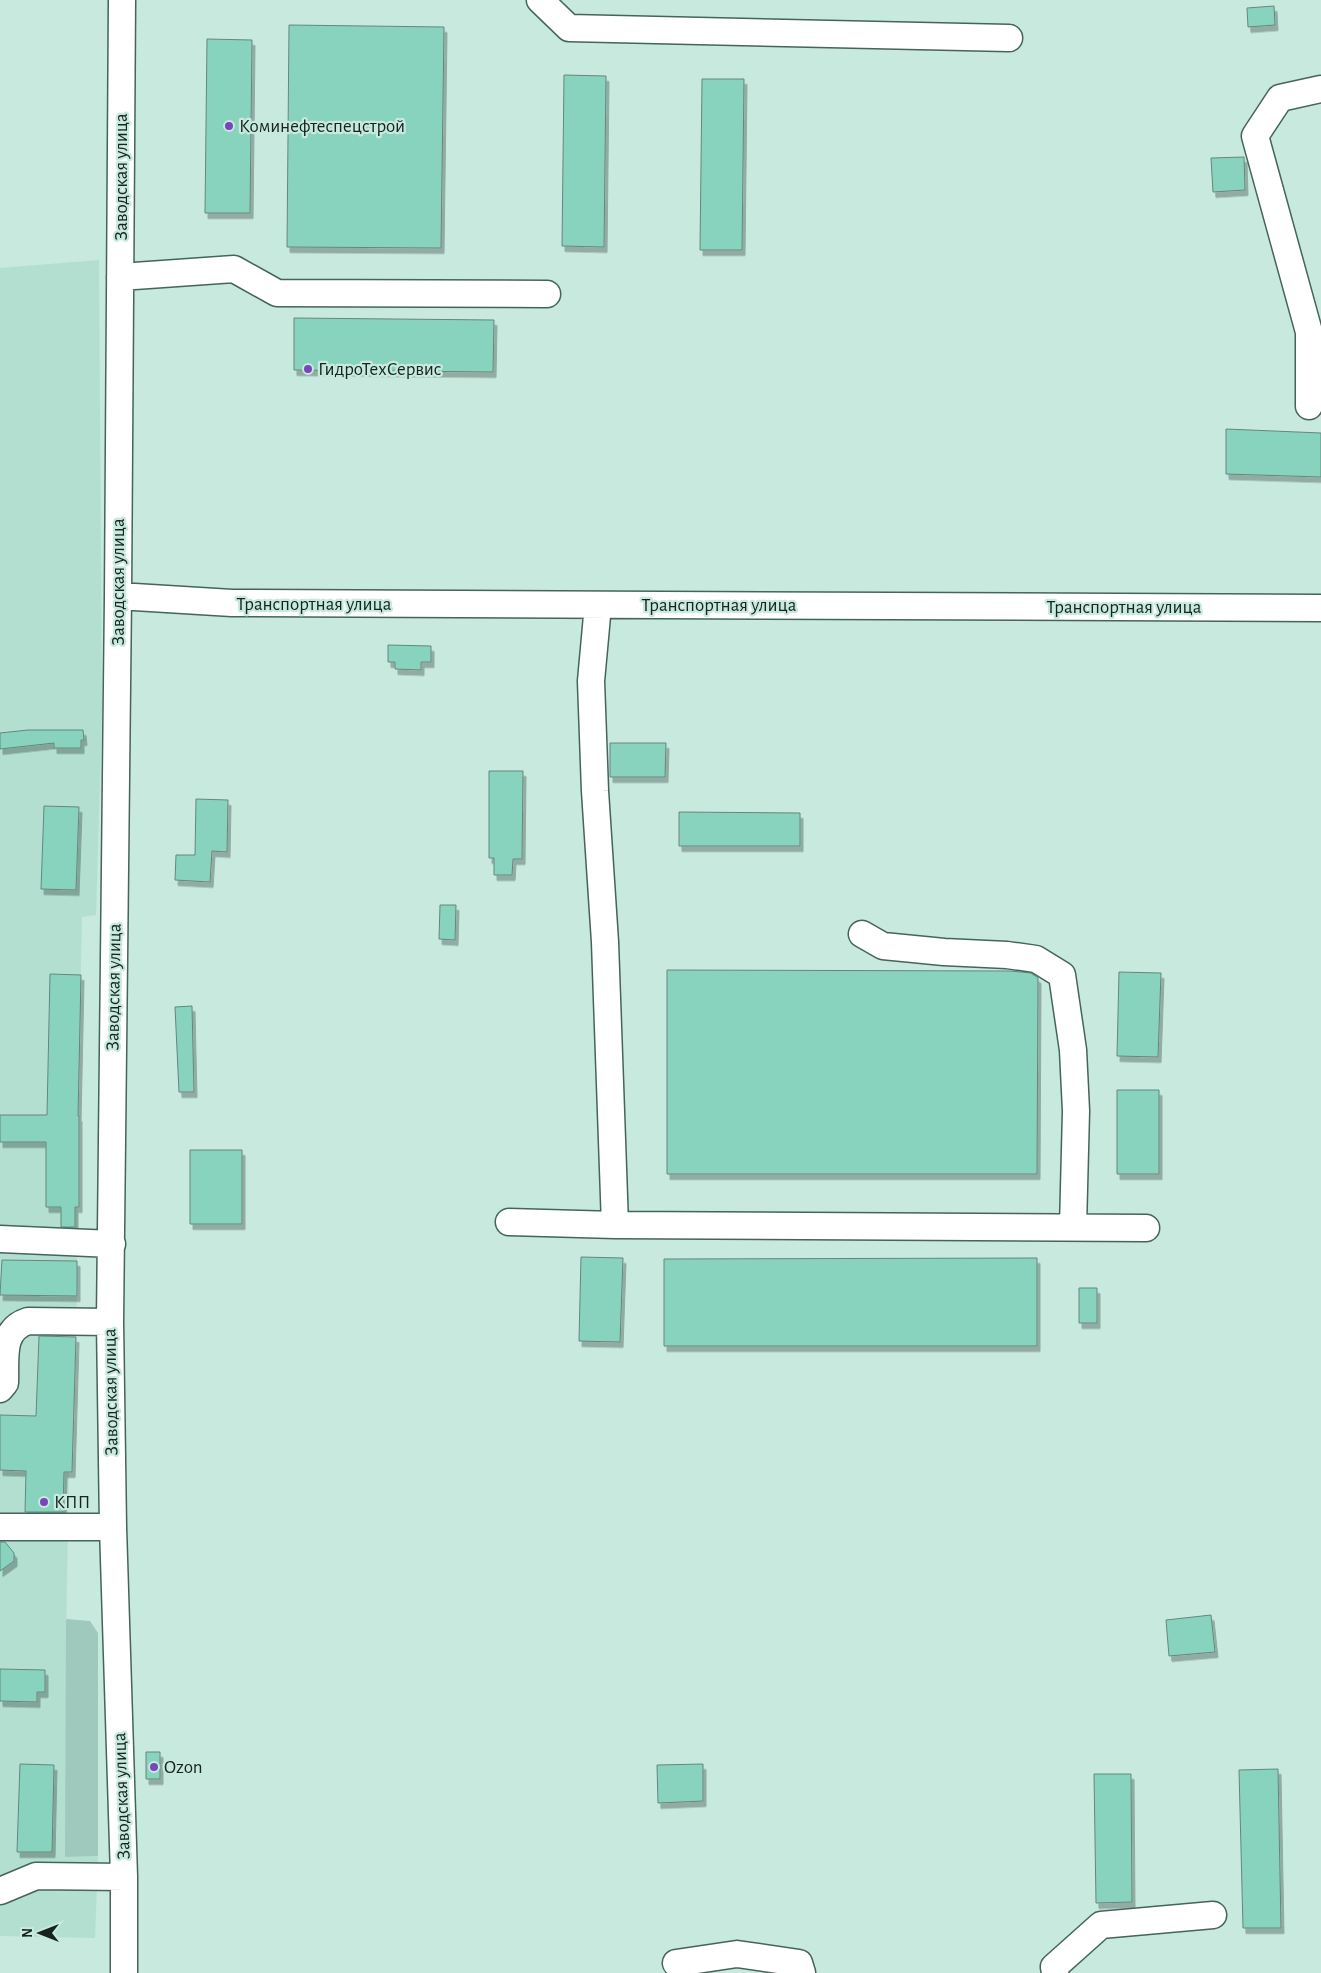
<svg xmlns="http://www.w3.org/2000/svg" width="1321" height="1973" viewBox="0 0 1321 1973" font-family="'Alegreya Sans',sans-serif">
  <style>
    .built { fill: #b3dfd1 }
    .green { fill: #9fc9bc }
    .building { fill: #88d3bd; stroke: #66867c; filter: url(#shadow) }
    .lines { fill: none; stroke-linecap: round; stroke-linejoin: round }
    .minor-casing { stroke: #45645b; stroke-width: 29 }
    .minor { stroke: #fff; stroke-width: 26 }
    .poi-dot { fill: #7945bc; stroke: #c7e9de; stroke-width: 2 }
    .labels { text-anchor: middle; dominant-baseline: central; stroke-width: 4.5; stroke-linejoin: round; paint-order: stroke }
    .poi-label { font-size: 19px; fill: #16231f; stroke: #c7e9de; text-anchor: start }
    .street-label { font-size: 19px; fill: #16231f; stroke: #c7e9de }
  </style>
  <defs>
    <filter id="shadow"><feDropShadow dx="3" dy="5.5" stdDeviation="0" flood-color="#0004"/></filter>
  </defs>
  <rect width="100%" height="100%" fill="#c7e9de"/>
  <path class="built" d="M99 260 102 714 96 915 82 917 78 1096 77 1296 72 1472H69L66 1639V1857L98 1856 95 1938 0 1936V268Z"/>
  <path class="green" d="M66 1619 90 1621 98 1633V1856L65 1857Z"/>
  <path class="building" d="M1274 6 1275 25 1248 27 1247 8Z
    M289 25 444 27 441 248 287 247Z
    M207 39 252 40 250 213H205Z
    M564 75 606 76 604 247 562 246Z
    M702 79H744L742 250H700Z
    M1244 157 1245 190 1213 192 1211 158Z
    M294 318 494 320 493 372 294 370Z
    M1226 429 1321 433V477L1226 474Z
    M388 645 431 646V662H421V670L395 669V662H388Z
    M28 730H83L84 740H81V748H54V743L0 749V733Z
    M610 743H666L665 777H610Z
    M489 771H523L522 859H513L512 875H494V858H489Z
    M196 799 228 800 227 852 212 851 210 882 175 880 176 855H195Z
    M44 806 79 807 76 890 41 889Z
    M679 812 800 813V846H679Z
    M440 905H456L455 940 439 939Z
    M667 970 1010 971 1031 973 1038 978 1037 1174H667Z
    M1119 972 1161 973 1158 1057 1117 1056Z
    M50 974 81 975 78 1116H79V1207H75V1227H61V1207H46V1142H0V1115H47Z
    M192 1006 194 1092H179L175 1007Z
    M1117 1090H1159V1174H1117Z
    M190 1150H242V1224H190Z
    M581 1257 623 1258 620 1342 579 1341Z
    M1037 1258V1346H664V1259Z
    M2 1260 77 1261V1296L0 1295Z
    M1079 1288H1097V1323H1079Z
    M39 1336 76 1337 72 1472H64L63 1512H25L26 1471 0 1470V1415L36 1416Z
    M0 1542H5L14 1553V1561L0 1571Z
    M1211 1615 1215 1652 1169 1656 1166 1620Z
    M0 1669 45 1670V1692H37V1702L0 1701Z
    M146 1752H160V1779H146Z
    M20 1764 54 1765 52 1852H17Z
    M703 1764V1801L658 1803 657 1765Z
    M1278 1769 1281 1928H1243L1239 1770Z
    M1094 1774H1131L1132 1902 1096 1903Z"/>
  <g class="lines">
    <defs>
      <path id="minor" d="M122 0 118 596 110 1322 113 1527 124 1877V1973
        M540 0 569 28 1009 38
        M120 277 234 269 277 293 547 294
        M1309 406V332L1255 136 1280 98 1321 89
        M118 596 232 603 1321 608
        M862 934 883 946 944 952 1007 955 1036 959 1062 975 1073 1050 1076 1111 1073 1227
        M509 1222 615 1225 605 942 595 791 591 681 598 605
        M615 1225 1146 1228
        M0 1239 112 1244
        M0 1389 5 1383C6 1358 0 1330 28 1321L110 1322
        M0 1527H113
        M0 1891 36 1876 124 1877
        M676 1963 737 1954 799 1963 802 1973
        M1055 1973 1054 1967 1101 1925 1213 1915"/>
    </defs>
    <use href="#minor" class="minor-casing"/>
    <use href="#minor" class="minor"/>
  </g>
  <g class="poi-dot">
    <circle cx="229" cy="126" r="5"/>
    <circle cx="308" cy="369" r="5"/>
    <circle cx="44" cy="1502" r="5"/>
    <circle cx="154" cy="1767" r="5"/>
  </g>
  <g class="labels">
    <g class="poi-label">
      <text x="239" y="126">Коминефтеспецстрой</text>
      <text x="318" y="369">ГидроТехСервис</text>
      <text x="54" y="1502">КПП</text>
      <text x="164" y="1767">Ozon</text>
    </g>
    <g class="street-label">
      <text transform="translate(121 177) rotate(-90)">Заводская улица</text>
      <text transform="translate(118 582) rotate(-90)">Заводская улица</text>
      <text x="314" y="604">Транспортная улица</text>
      <text x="719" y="605">Транспортная улица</text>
      <text x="1124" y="607">Транспортная улица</text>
      <text transform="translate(114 987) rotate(-89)">Заводская улица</text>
      <text transform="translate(111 1392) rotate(-91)">Заводская улица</text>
      <text transform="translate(122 1796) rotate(-92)">Заводская улица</text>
    </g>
  </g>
  <g transform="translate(40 1933) rotate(270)" stroke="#c7e9de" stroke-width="4" paint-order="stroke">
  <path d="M0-4L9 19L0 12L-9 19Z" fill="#16231f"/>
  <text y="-8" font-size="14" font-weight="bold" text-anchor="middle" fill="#16231f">N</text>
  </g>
</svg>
